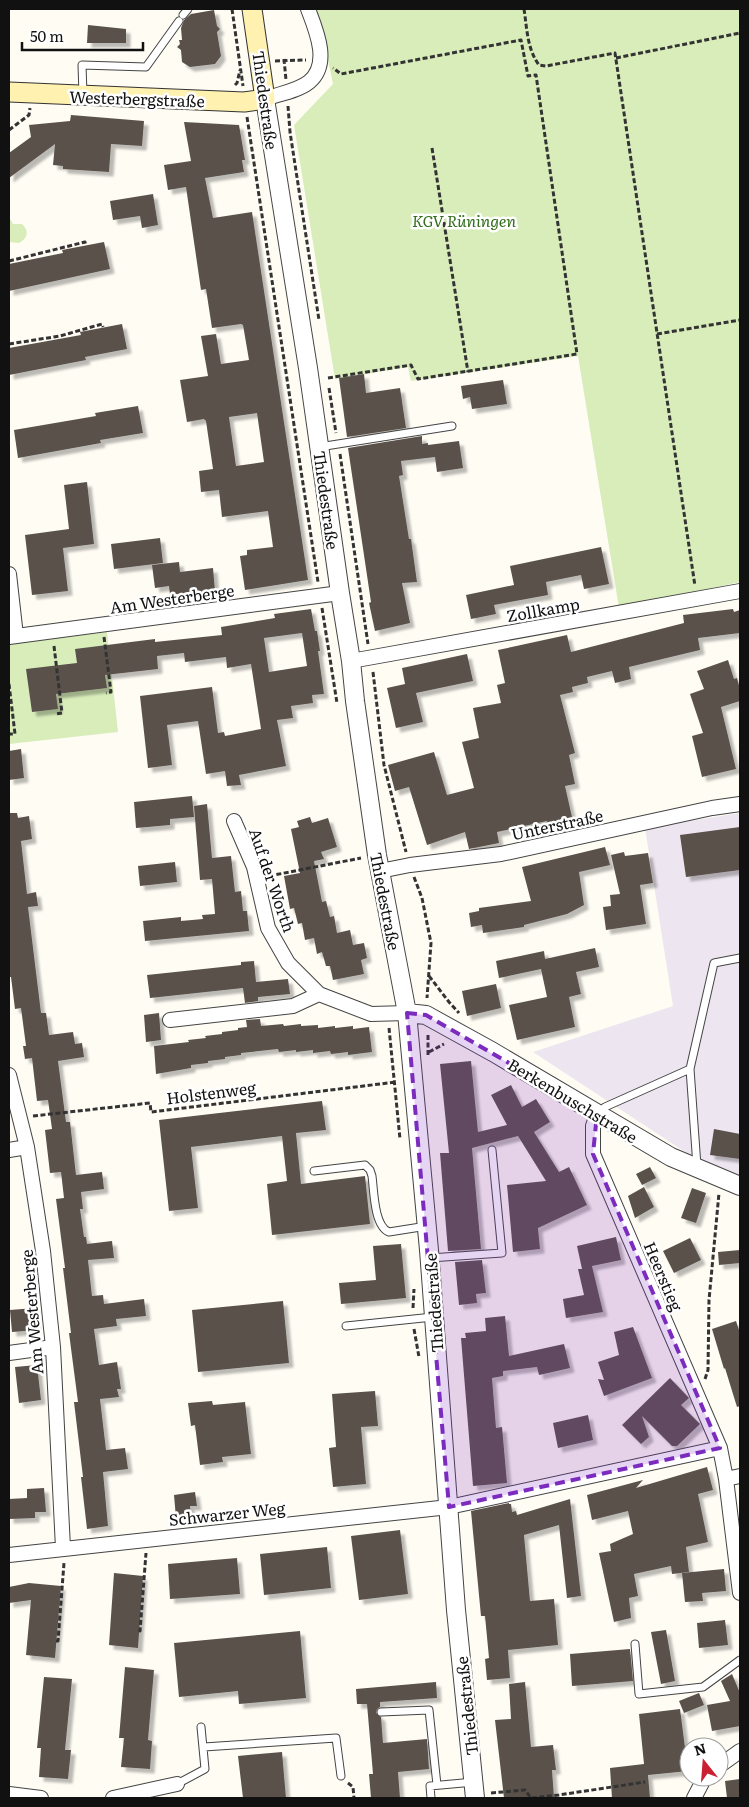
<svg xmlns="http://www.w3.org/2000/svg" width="749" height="1807" viewBox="0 0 749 1807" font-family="Literata,serif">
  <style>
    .industrial { fill: #ede5ef }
    .green { fill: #d8edba }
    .building { fill: #5a514c; fill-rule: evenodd; filter: url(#shadow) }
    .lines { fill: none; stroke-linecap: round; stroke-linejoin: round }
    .service-casing { stroke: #444; stroke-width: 9 }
    .minor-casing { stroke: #444; stroke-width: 16 }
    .tertiary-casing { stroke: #444; stroke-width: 20 }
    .secondary-casing { stroke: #333; stroke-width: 21 }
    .path { stroke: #333; stroke-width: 3; stroke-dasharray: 5 2.5; stroke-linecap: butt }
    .service { stroke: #fff; stroke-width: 7 }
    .minor { stroke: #fff; stroke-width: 14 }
    .tertiary { stroke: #fff; stroke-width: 18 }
    .secondary { stroke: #fff1af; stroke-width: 19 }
    .marked { fill: #7b2cbf; fill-opacity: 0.2; stroke: #7b2cbf; stroke-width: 4; stroke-dasharray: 10 6; stroke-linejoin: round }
    .labels { text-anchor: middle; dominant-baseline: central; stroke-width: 5; stroke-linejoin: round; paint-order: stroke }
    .street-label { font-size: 16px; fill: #111; stroke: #fff }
    .park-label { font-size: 16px; font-style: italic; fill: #326e1b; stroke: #fff }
  </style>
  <defs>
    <filter id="shadow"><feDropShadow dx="4.5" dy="4.5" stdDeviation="1" flood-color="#0004"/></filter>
  </defs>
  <rect width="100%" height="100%" fill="#fffcf4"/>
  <path class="industrial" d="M740 813V1180L711 1169 533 1052 673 1006 645 828Z"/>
  <path class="green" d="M317 9H740V582L619 608 578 356 411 381 408 367 335 379 294 125 333 84Z
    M9 217 13 224H22C30 231 27 239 19 243L9 242Z
    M107 632 118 732 9 744V644Z"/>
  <path class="building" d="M214 10 217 26 220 29 217 32 221 56 215 64 190 67 182 62 181 50 177 47 180 44 179 40H182L181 28 184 20 191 14Z
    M88 25 126 29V43H87Z
    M71 115 144 121 142 146 111 144 109 172 63 169V166L53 165 55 144 9 178V153L31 137 29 125 70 121Z
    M184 122 239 125 245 160H242L244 172 205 178 213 218 252 212 308 580 245 590 240 556 247 555V550L273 547 268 511 222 517 219 490 201 492 199 471 213 469 206 421 204 419 187 422 180 380 208 376 201 336 216 334 221 364 249 360 243 325 241 324 212 328 206 289 201 290 186 187 168 190 164 165 191 161ZM257 413 264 462 236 466 229 417Z
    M153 194 158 225 142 228 140 216 113 220 110 201Z
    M104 242 110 269 9 291V264L63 253 62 250Z
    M122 324 127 349 85 357 86 360 9 375V348L81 335 80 332Z
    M364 374 366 393 400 388 406 428 347 437 339 378Z
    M503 380 507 404 472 409 470 397 463 399 461 386Z
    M138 406 143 433 100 440 101 443 18 458 14 430 96 416 95 413Z
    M422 436V444L428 443V445L459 441 463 468 437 472 435 457 401 461 403 475 399 476 409 539H411L417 582 402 583 410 623 375 631 369 603 371 602 348 448Z
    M87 482 94 544 63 548 68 591 32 595 25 535 69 529 64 485Z
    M160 538 163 563 114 569 111 544Z
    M601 547 609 584 584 589 581 575 546 582 548 595 494 605 496 614 471 619 466 595 514 585 510 566Z
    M179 562 180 572 213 568 215 591 170 595 169 586 155 588 152 565Z
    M311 609 315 631H317L320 651H318L324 694 312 695 313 703 291 706 293 718 277 720 286 766 239 775 241 785 227 786 225 771 206 774 198 721 167 725 172 765 148 768 140 696 212 687 218 733 224 732 225 736 261 729 251 664 227 668 226 657 185 662 184 653 157 656 158 669 105 675 107 688 56 694 58 709 32 712 26 669 77 663 75 649 155 639V642L222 635 221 627 275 618 274 614ZM302 633 307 666 269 672 264 638Z
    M733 609 734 612 740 610V633L698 638 700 650 629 667 631 679 615 683 612 671 587 677 588 683 572 687 573 692 560 695 575 753 569 755 575 784 565 786 574 826 549 832 547 821 497 832 499 843 469 849 465 832 427 845 409 787 395 791 388 765 434 752 447 795 474 788 462 742 479 738 473 708 501 703 497 685 505 683 498 650 567 635 571 652 684 623 683 615Z
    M467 654 473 681 416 693 423 722 396 728 387 688 405 684 402 668Z
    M728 660 734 679 737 678 740 689V701L721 707 736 769 702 777 692 736 703 733 690 694 704 689 697 671Z
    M21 749 24 778 9 780V751Z
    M192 796 194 817 170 819V825L136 828 134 802Z
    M207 804 212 858 231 856 235 892 241 891 243 911H247L249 931 145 941 143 921 181 917V921L203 919 202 915 215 914 212 879 200 880 194 806Z
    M9 813H17L18 818 29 816 32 839 21 841 27 894 36 892 38 906 28 907 41 1013H46L49 1035 73 1032 75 1044 82 1043 84 1057 58 1061 66 1122H70L76 1175 102 1172 104 1189 81 1192 83 1209H80L84 1237H86L87 1244 112 1241 114 1258 88 1260 92 1296 103 1295 104 1304 144 1299 146 1316 116 1319 117 1326 94 1329 99 1365 117 1362 121 1389H117L119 1397 100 1399 106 1450 125 1448 128 1469 103 1472 108 1526 87 1529 81 1477H83L74 1402H78L69 1333H71L63 1268H65L56 1199 64 1198 61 1172 50 1173 45 1130 52 1129 48 1100 37 1101 32 1058 25 1059 23 1046H26L21 1008 15 1009 11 977H9Z
    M310 817 312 823 328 818 337 847 321 852 324 859 314 861 322 902 326 901 330 917 334 916 337 933 350 930 353 945 364 943 367 958 361 960 364 974 333 980 330 966H326L322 952 317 954 314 938 305 940 302 923 298 924 294 908 290 909 284 876 300 873 291 829 299 827 297 821Z
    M740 827V870L686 877 680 835Z
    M605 847 610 865 579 872 584 905 567 914 524 925V927L483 933 482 925 471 927 469 913 479 911V908L531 901 522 867Z
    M624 852 625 856 648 853 653 883 640 885 646 924 606 930 603 907 611 906 610 895 620 894 611 855Z
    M175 862 177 882 140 886 138 866Z
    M595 948 599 967 576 972 581 994 569 997 575 1027 517 1040 509 1005 547 997 541 969 499 978 496 961 544 951 545 959Z
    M254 961 256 982 288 979 290 994 258 997V1001L245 1003 243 988 150 998 147 975 241 965V962Z
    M496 984 501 1008 467 1016 462 991Z
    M159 1013 161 1040 146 1042 144 1015Z
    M260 1019 261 1026 283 1024 284 1026 301 1024V1026L318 1025V1028L335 1026V1028L353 1026V1029L369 1027 372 1052 348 1055V1052L331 1054 330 1051 313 1053V1050L296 1052V1050L279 1052 278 1049 241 1053V1055L225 1057V1059L208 1061V1063L191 1065V1068L156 1074 154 1046 189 1042 188 1040 206 1038 205 1036 222 1034V1032L238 1030V1028L247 1027 246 1020Z
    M471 1061 478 1132 507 1125 491 1095 511 1085 522 1107 536 1099 550 1122 534 1132 559 1172 569 1167 587 1205 538 1228 540 1249 513 1252 507 1185 546 1181 518 1136 472 1148 481 1249 448 1251 440 1153H449L440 1064Z
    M322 1101 326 1130 296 1133 301 1184 365 1176 370 1224 272 1235 267 1184 287 1181 282 1136 191 1147 198 1208 169 1211 159 1120Z
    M714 1129 740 1134V1159L710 1155Z
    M650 1167 656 1178 642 1185 636 1174Z
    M644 1187 654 1207 635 1218 628 1196Z
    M692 1188 706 1193 696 1223 681 1218Z
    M616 1237 621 1260 592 1266 603 1312 566 1318 563 1299 584 1295 578 1269H582L577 1246Z
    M690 1238 701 1260 674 1273 663 1251Z
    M401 1244 406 1298 341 1304 339 1283 376 1280 373 1246Z
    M740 1250V1263L719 1265 718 1252Z
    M482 1260 486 1293 476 1294 477 1303 459 1305 455 1262Z
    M283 1301 289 1363 198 1372 192 1310Z
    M35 1308 36 1330 12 1332 10 1310Z
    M505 1316 509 1356 564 1344 570 1368 539 1375 537 1367 503 1371V1376L492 1378 496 1428 502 1427 507 1483 473 1486 461 1338H466L465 1333 486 1331 485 1318Z
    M736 1321 740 1333V1406L737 1407 725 1368 724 1369 712 1329Z
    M633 1327 652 1378 604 1396 598 1379 604 1380 598 1362 619 1355 614 1332Z
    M37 1365 41 1400 19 1403 15 1367Z
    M670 1378 689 1398 681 1405 700 1424 677 1446H672L642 1416 649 1437 641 1444 622 1425Z
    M375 1391 378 1426 361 1427 366 1484 333 1487 329 1448 336 1447 332 1394Z
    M212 1401 213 1405 245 1402 251 1454 222 1457 223 1462 200 1465 195 1425 191 1426 188 1403Z
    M588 1415 593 1440 558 1448 553 1423Z
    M707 1467 713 1490 698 1494 708 1542 686 1547 689 1572 672 1574 671 1566 634 1574 638 1596 629 1598 631 1618 614 1622 599 1553 611 1551 610 1544 633 1534 628 1511 592 1520 587 1495 643 1480 636 1488Z
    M44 1488 46 1512H35V1518L9 1519V1499L27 1498V1489Z
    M195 1492 197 1506H190L191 1516 176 1518 174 1495Z
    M570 1499 581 1596 567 1598 559 1525 524 1535 530 1601 554 1599 558 1645 508 1650 510 1678 487 1680 485 1659 489 1658 485 1616H481L471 1511 509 1503V1504H511L512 1512 516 1511 517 1515Z
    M400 1530 408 1594 359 1600 351 1536Z
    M327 1547 331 1588 264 1595 260 1554Z
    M237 1558 240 1594 170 1599 168 1564Z
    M724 1569 726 1591 702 1593 703 1601 685 1602 682 1573Z
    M114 1573 143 1576 138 1648 109 1645Z
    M29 1583 61 1586 55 1658 26 1655 31 1600 9 1603V1587Z
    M725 1620 728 1645 699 1648 697 1623Z
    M666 1630 675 1681 661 1684 651 1632Z
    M300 1631 306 1698 239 1704 238 1691 179 1697 174 1643Z
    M630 1649 633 1681 572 1686 570 1654Z
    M125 1667 154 1670 148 1740 152 1741 150 1769 121 1767 124 1738H119Z
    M732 1674 740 1693V1726L712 1731 707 1705 730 1701 721 1681Z
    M44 1677 72 1679 65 1750H71L68 1779 39 1777 41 1748H37Z
    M436 1682 437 1698 380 1702V1707L377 1709 376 1713 381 1717 383 1743 427 1739 429 1769 398 1772 400 1798H371L369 1774H373L367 1704H357L356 1689Z
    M525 1682 531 1747 553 1745 556 1770H552L554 1798H504L495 1720 511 1719 509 1684Z
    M699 1693 704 1705 684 1713 679 1701Z
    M680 1709 688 1771 648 1775 650 1798H612L610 1768 644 1764 639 1714Z
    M282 1752 286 1798H243L238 1756Z
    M740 1779V1798H727L725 1781Z"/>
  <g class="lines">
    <defs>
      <path id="service" d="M183 15 188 9
        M83 95 82 65 146 67 179 21
        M319 447 452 426
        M690 1069 697 1166
        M599 1112 605 1107 690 1069 714 963 740 958
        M314 1171 365 1165 370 1170 372 1176C374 1191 374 1226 389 1232L427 1226
        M430 1258 502 1253 492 1150
        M346 1326 433 1317
        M635 1644 639 1694 703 1687 740 1660
        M381 1712 429 1710 437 1785
        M204 1747 336 1738 341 1776
        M177 1784 205 1769 201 1727
        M431 1798 430 1786 474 1782"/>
      <path id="minor" d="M265 99C278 94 298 91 309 82 331 64 316 30 308 9
        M9 574 16 636
        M9 637 340 593
        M351 661 740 591
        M234 821 254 867 268 928 288 963 319 994
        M380 871 410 865 501 854 712 808 740 804
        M170 1020 293 1006 319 994 371 1014 407 1013
        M9 1075 27 1147 43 1251 53 1347 63 1548
        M597 1114 593 1126V1154L720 1448 726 1479 740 1593
        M9 1150 27 1147
        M9 1353 53 1347
        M726 1479 740 1476
        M9 1555 449 1507 720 1448
        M719 1766 740 1751
        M9 1794 41 1798
        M113 1798 177 1784
        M694 1798 705 1777"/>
      <path id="tertiary" d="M265 99 308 368 340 593 351 661 355 701 377 855 407 1013 429 1250 456 1610 475 1798
        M407 1013 426 1015 493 1052 671 1157 740 1186"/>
      <path id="secondary" d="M9 92 244 102 265 99 252 9"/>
    </defs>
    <use href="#service" class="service-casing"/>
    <use href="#minor" class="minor-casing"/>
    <use href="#tertiary" class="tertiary-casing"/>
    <use href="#secondary" class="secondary-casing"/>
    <path class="path" d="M232 9 243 86
      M524 9C527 28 527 49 539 65L546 66 615 53 695 586
      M616 58 740 33
      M284 59 286 80
      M275 61 306 60
      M235 85 237 83 240 70
      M288 106 290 132 319 320
      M247 117 318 582
      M9 130 29 115 30 108
      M432 148 468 372
      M9 261 85 242 86 246
      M657 334 740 320
      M9 344 60 336 102 324 103 327
      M328 378 411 365 418 379 577 354 536 75 528 76 521 40 341 74 333 68
      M329 388 336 433
      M340 454 368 644
      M322 608 337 703
      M104 637 111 692 106 693
      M54 646 62 713 56 714
      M373 672 384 765 406 852
      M9 684 15 734H9
      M269 876 361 858
      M414 877 422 898 431 943 427 998
      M429 976 449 1002 459 1013
      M389 1028 400 1139
      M428 1035V1056
      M429 1052 444 1044
      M33 1116 150 1103 151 1112 396 1082
      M413 1308 414 1289
      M414 1329 419 1357
      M705 1379 708 1370 709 1300 719 1193
      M139 1630 140 1631 146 1553
      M56 1641H58L64 1563
      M348 1783 353 1787 354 1798
      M491 1793 525 1790 531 1798 559 1795 645 1782"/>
    <use href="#service" class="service"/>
    <use href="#minor" class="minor"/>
    <use href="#tertiary" class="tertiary"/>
    <use href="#secondary" class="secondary"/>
  </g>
  <path class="marked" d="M407 1013 426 1015 597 1114 593 1154 720 1448 449 1507Z"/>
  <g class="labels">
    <g class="street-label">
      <text transform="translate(137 98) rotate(2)">Westerbergstraße</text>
      <text transform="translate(266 100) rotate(82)">Thiedestraße</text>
      <text transform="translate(327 500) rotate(82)">Thiedestraße</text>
      <text transform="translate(172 598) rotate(-8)">Am Westerberge</text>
      <text transform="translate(543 609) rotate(-10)">Zollkamp</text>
      <text transform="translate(557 824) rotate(-12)">Unterstraße</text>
      <text transform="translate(273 880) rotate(71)">Auf der Worth</text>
      <text transform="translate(386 901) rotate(79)">Thiedestraße</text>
      <text transform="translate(211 1092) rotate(-7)">Holstenweg</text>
      <text transform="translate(573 1100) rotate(31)">Berkenbuschstraße</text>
      <text transform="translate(664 1276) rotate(67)">Heerstieg</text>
      <text transform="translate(433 1303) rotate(-94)">Thiedestraße</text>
      <text transform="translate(31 1312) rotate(-95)">Am Westerberge</text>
      <text transform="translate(227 1513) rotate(-6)">Schwarzer Weg</text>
      <text transform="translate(466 1706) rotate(-96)">Thiedestraße</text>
    </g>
    <g class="park-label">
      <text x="464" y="220">KGV Rüningen</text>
    </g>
  </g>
  <rect width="749" height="1807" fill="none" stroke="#111111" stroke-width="20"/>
  <g transform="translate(704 1762) rotate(343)"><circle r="24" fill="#ffffff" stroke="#a0a0a0"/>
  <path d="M0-4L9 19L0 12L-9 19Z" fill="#cb1f32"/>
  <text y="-8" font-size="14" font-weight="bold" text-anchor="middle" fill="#111111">N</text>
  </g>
  <path d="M22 42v8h121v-8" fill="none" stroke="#111111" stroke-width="2.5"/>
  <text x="30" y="42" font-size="15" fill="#111111" stroke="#ffffff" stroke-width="4" paint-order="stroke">50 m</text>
</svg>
